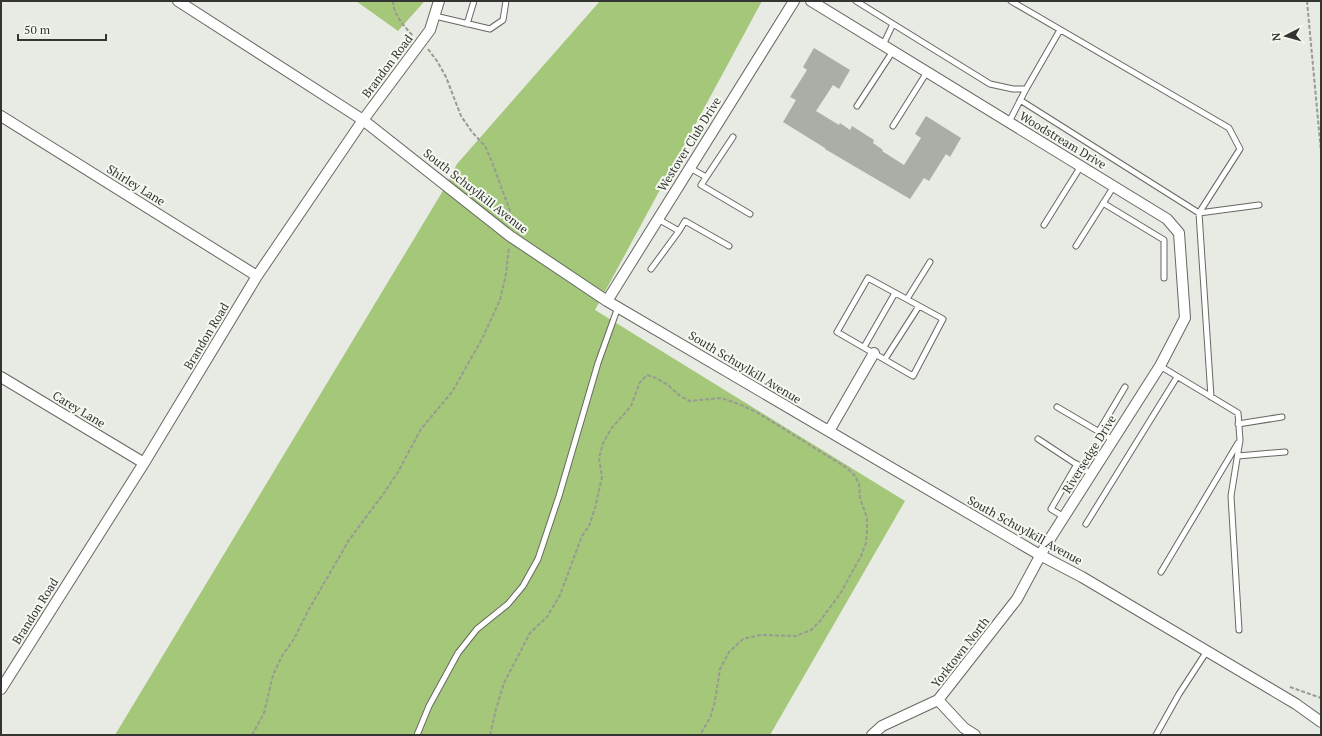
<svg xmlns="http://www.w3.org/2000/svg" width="1322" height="736" viewBox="0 0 1322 736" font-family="'PT Serif',serif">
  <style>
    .green { fill: #a5c779 }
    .building { fill: #abaea7 }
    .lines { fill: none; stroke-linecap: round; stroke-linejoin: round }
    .service-casing { stroke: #666962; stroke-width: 7 }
    .minor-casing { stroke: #666962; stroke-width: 12 }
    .path { stroke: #989a94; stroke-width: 2; stroke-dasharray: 4 2; stroke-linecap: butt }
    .service { stroke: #fff; stroke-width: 5 }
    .minor { stroke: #fff; stroke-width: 10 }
    .labels { text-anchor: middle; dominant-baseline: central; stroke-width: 4; stroke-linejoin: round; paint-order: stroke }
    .street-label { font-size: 12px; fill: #343532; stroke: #f5f9f1 }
  </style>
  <rect width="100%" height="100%" fill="#e8ebe4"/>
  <path class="green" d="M356 1H424L423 3 398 31Z
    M600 1H762L595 310 905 501 770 735H115L441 194 457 164Z"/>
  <path class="building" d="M814 48 850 70 839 89 833 85 816 111 839 125 840 123 850 130 852 126 874 140 873 143 883 150 882 151 904 165 921 138 915 134 926 116 961 138 950 157 946 154 929 181 924 178 910 199 825 149V148L783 122 796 100 790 97 807 70 803 67Z"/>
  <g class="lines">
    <defs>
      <path id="service" d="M856 1 990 84 1013 89H1026L1060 30
        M1011 1 1229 128 1240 149 1199 213 1020 100
        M435 16 490 29 503 20 506 1
        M467 24 474 1
        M883 45 893 24
        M857 106 893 51
        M1009 122 1026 89
        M893 126 927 72
        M733 137 701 185 750 214
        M690 168 706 177
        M1103 203 1164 240V278
        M1044 225 1081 166
        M679 231 685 221 729 246
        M1076 246 1114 186
        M651 269 679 231 658 219
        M868 278 943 319 913 376 837 332Z
        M907 299 930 262
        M864 347 895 293
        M885 359 919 306
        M1160 366 1238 413 1240 440 1231 496 1239 630
        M1211 397 1199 213 1259 205
        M1057 407 1113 440
        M1238 424 1282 417
        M1099 431 1125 387
        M1038 439 1091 474
        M1238 456 1285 452
        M1064 517 1051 509 1077 464
        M1086 524 1177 377
        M1161 572 1238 443
        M417 735 429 706 458 653 477 629 508 604 523 586 538 559 559 496 598 363 618 307
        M1156 735 1179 694 1207 651"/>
      <path id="minor" d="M178 1 363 120 510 236 607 301 1040 555 1082 577 1296 704 1321 722
        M811 1 1167 219 1179 233 1185 318 1160 366 1046 545 1017 599 938 700 882 726 872 735
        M1 116 257 276
        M607 301 794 1
        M1 377 144 463
        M829 431 874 353
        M1 689 144 463 257 276 363 120 430 30 439 1
        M938 700 964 728 975 735"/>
    </defs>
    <use href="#service" class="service-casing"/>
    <use href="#minor" class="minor-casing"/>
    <path class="path" d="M393 1C393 14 404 26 413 36
      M1307 1 1321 152
      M428 49 437 61 446 77 461 116 472 132 485 146 492 162 510 211 512 223
      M1290 687 1321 698
      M252 735 264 713 273 675 282 656 294 639 308 611 349 540 384 493 398 472 421 429 452 392 482 339 500 300 506 274 509 247
      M490 735 496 709 504 683 530 633 547 617 560 595 582 536 589 526 595 508 602 477 599 458 603 443 611 429 631 406 640 382 647 375 656 378 668 385 680 396 690 401 721 398 739 404 758 413 847 468 855 476 859 484 860 498 867 518V530L866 543 861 556 840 594 820 621 811 630 796 636 760 635 743 639 729 652 720 669 715 701 710 718 700 735"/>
    <use href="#service" class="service"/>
    <use href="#minor" class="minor"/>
  </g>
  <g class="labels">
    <g class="street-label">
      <text transform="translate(387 66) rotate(-53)">Brandon Road</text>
      <text transform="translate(1063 140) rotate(31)">Woodstream Drive</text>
      <text transform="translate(689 144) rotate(-58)">Westover Club Drive</text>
      <text transform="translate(136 185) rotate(32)">Shirley Lane</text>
      <text transform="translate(476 191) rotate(38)">South Schuylkill Avenue</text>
      <text transform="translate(206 336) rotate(-59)">Brandon Road</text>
      <text transform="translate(745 367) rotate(31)">South Schuylkill Avenue</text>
      <text transform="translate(79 409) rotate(31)">Carey Lane</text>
      <text transform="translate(1089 454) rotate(-58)">Riversedge Drive</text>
      <text transform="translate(1025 530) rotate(29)">South Schuylkill Avenue</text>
      <text transform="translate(35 611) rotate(-58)">Brandon Road</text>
      <text transform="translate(960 652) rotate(-52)">Yorktown North</text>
    </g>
  </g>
  <rect width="1322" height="736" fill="none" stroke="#343532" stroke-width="4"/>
  <g transform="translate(1286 36) rotate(264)" stroke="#f5f9f1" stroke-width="3" paint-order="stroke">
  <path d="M0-3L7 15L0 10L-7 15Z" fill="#343532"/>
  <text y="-6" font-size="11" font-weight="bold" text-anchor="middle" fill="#343532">N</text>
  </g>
  <path d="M18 34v6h88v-6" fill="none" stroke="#343532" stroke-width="2"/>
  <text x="24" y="34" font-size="12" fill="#343532" stroke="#f5f9f1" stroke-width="3" paint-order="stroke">50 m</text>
</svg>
